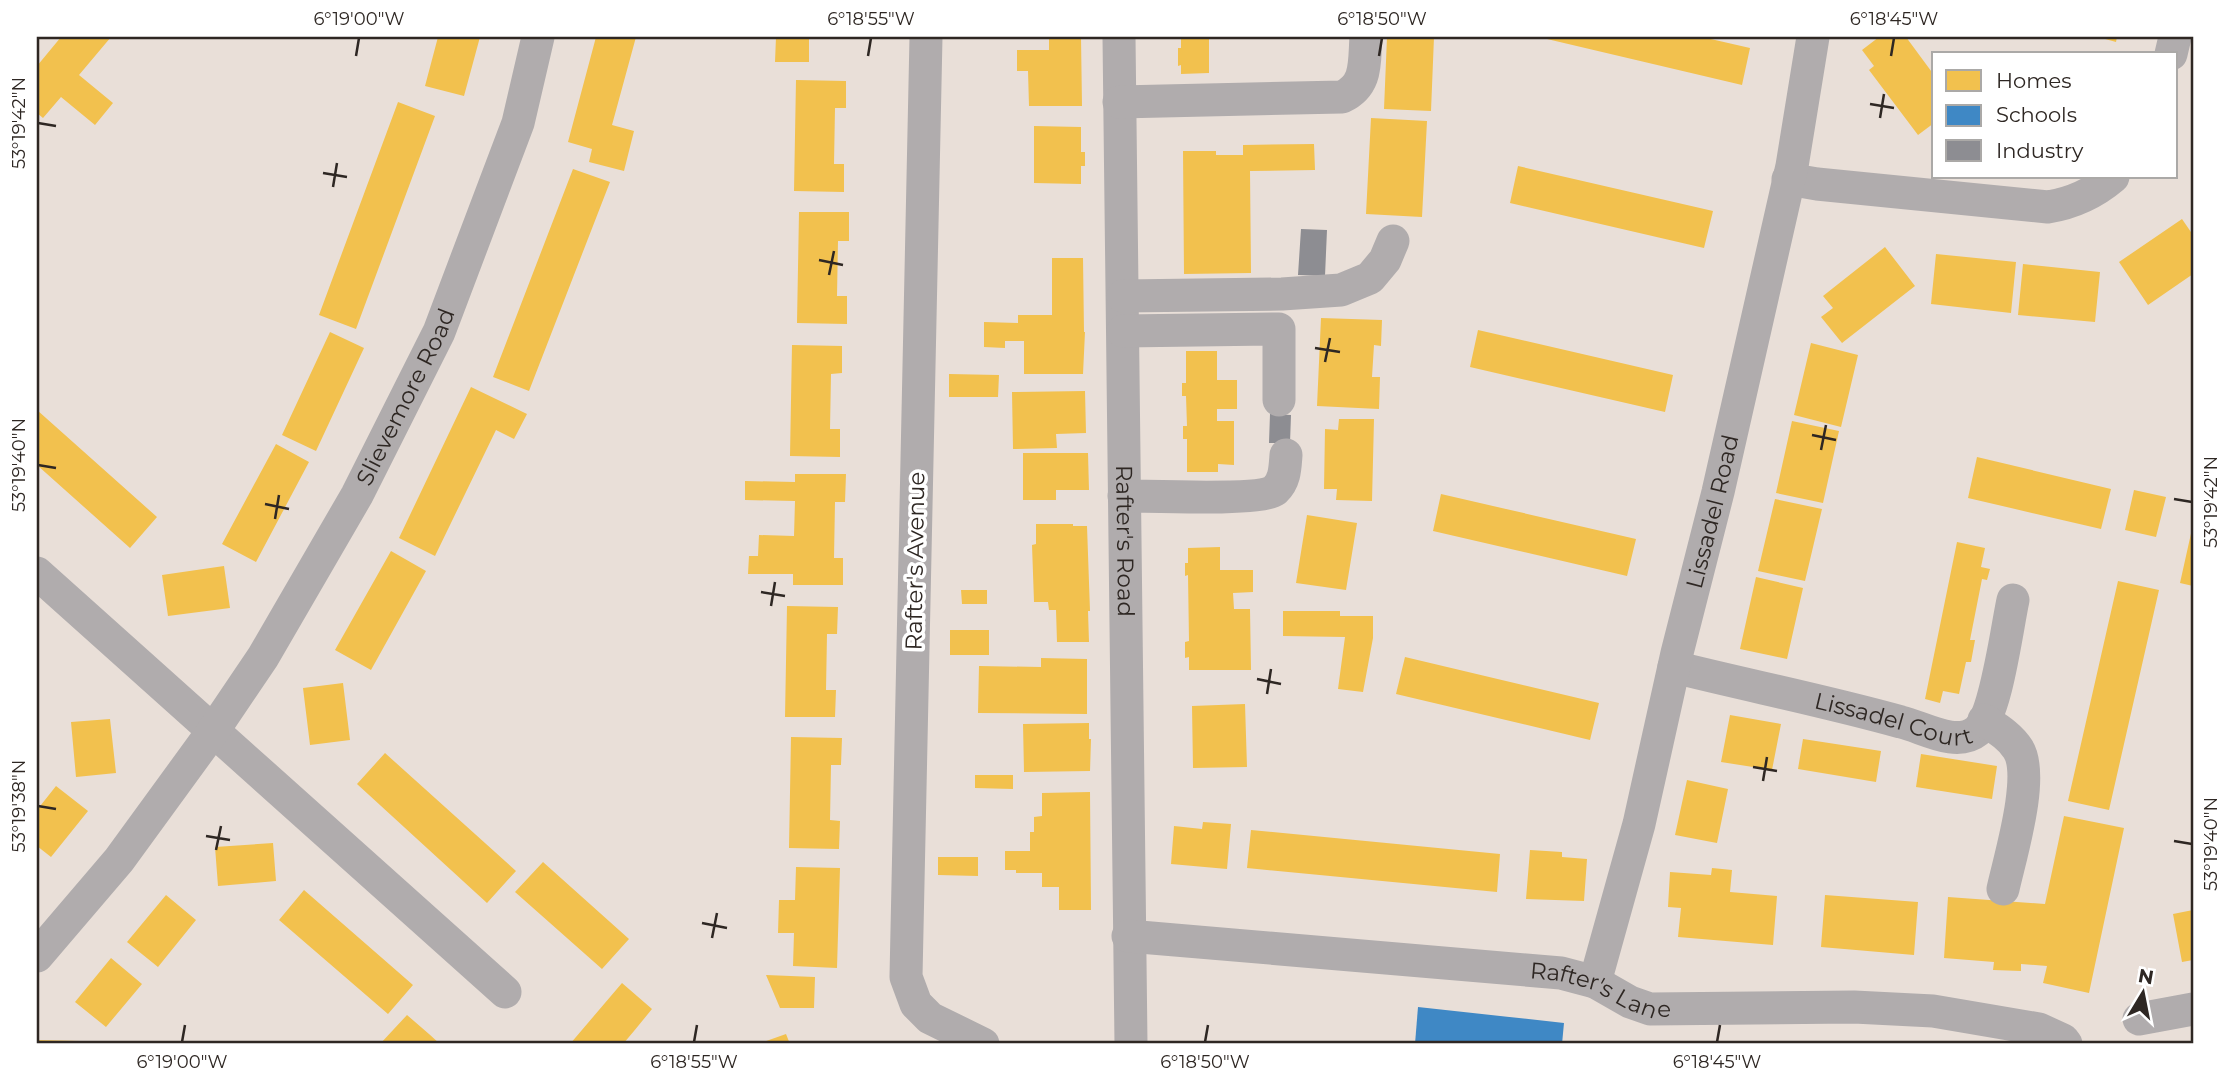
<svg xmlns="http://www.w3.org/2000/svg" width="2230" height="1081" viewBox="0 0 2230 1081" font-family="Montserrat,sans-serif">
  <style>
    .homes { fill: #f2c14e }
    .schools { fill: #3f88c5 }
    .industry { fill: #8d8d92 }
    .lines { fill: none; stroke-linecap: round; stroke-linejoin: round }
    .street { stroke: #b0acad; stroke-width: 33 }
    .ticks { fill: none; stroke: #2e2723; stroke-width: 2.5 }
    .labels { text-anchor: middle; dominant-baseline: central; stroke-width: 7; stroke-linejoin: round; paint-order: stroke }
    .street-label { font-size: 23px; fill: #2e2723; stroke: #fff }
    .neatline { fill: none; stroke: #2e2723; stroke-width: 2.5 }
    .ticks-label { font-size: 18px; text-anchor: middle; fill: #2e2723 }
  </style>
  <rect width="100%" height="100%" fill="#e9dfd8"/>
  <path class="homes" d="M61 37H111L79 75 113 103 95 125 61 97 43 118 37 113V66Z
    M438 37H480L464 96 425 86Z
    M596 37H636L612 125 634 131 624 171 589 162 592 149 568 142Z
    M776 37H809V62H775Z
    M1049 37H1081L1082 106H1029L1028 71H1017V50H1049Z
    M1181 37H1209V73L1181 74V65L1178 66V48H1181Z
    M1387 37H1434L1431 111 1384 109Z
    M1548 37H1702L1750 48 1742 85 1547 39Z
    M1879 37H1906L1934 75V123L1918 135 1869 70 1874 66 1862 50Z
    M2098 37H2117L2116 42Z
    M796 80 846 81V108H835L834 164H844V192L794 191Z
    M398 102 435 116 356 329 319 315Z
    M1371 118 1427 121 1422 217 1366 214Z
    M1034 126 1081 127V152H1085V166H1081V184L1034 183Z
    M1314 144 1315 170 1250 171 1251 273 1184 274 1183 151H1216V155H1243V145Z
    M1518 166 1713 211 1704 248 1510 203Z
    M573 169 610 182 529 391 493 377Z
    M799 212H849V241H838L837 296H847V324L797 323Z
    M2182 219 2193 235V274L2148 305 2119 262Z
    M1885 247 1915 286 1842 343 1821 317 1833 308 1823 296Z
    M1936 254 2016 262 2011 313 1931 304Z
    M1052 258H1083L1084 332H1085L1083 374H1024V341H1005V348L984 347V322L1018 323V315H1052Z
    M2023 264 2100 272 2095 322 2018 315Z
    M1321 318 1382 320 1381 346 1374 345 1372 377H1380L1379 409 1317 406Z
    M1478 330 1673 375 1665 412 1470 367Z
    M330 332 364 348 316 451 282 435Z
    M1811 343 1858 355 1841 427 1794 415Z
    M792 345 842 346V373L831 374 830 429H840V457L790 456Z
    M1186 351H1217V380H1237V409H1217V421H1234V465L1218 464V472H1187V439H1183V426H1187L1186 396H1182V383H1186Z
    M949 374 999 375 998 397H949Z
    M471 387 527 414 514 439 496 430 435 556 399 538Z
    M1085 391 1086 433 1056 434 1057 448 1013 449 1012 392Z
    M37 410 157 517 130 548 37 465Z
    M1339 419H1374L1372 501 1336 500 1337 489H1324L1325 429 1338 430Z
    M1792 421 1839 431 1823 503 1776 493Z
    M276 444 309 462 256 562 222 544Z
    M1023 453H1088L1089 490H1056V500H1023Z
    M1977 457 2111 489 2101 529 1968 498Z
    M795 474H846L845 502H835L834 558H843V585H793V574H748L749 556H758L759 535 794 536 795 501 745 500V481L795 482Z
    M2134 490 2166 497 2156 537 2125 530Z
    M1441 494 1636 539 1627 576 1433 531Z
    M1775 499 1822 509 1805 581 1758 571Z
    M1307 515 1357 523 1346 590 1296 583Z
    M1036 524H1073V526H1087L1090 611H1088L1089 642H1057L1056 610H1049L1048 602H1034L1032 545 1036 544Z
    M2192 529H2193V586L2180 583Z
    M1957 542 1985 548 1981 567 1990 569 1987 580 1982 579 1970 640H1975L1971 662H1966L1959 694 1943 691 1940 703 1925 699Z
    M1220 547V570H1253V592L1233 593 1234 609H1250L1251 670H1189V657L1185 658V642L1189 641 1188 575 1185 576V563H1188V548Z
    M391 551 426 571 371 670 335 650Z
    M224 566 230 608 168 616 162 575Z
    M1756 577 1803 588 1787 659 1740 649Z
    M2118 581 2159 590 2109 810 2068 801Z
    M961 590H987V604H962Z
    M787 606 838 607 837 634H827L826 690H836L835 717H785Z
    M1283 611H1340V616H1373V638L1363 692 1338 689 1345 637 1283 636Z
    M950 630H989V655H950Z
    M1405 657 1599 703 1590 740 1396 694Z
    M1041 658 1087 659V714L978 713 979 666 1041 667Z
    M343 683 350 740 310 745 303 688Z
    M1245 704 1247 767 1193 768 1192 706Z
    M1730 715 1781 724 1772 770 1721 762Z
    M110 719 116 773 76 777 71 722Z
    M1089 723V739H1091L1090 771 1024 772 1023 724Z
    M791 737 842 738 841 765H831L830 820 840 821 839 849 789 848Z
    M1803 739 1881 751 1876 782 1798 769Z
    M385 753 516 871 487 903 357 784Z
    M1921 754 1997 766 1992 799 1916 787Z
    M975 775H1013V789L975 788Z
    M1687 780 1728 789 1717 843 1675 835Z
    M56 786 88 811 51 857 37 846V810Z
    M1090 792 1091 910H1059V887H1042V873H1016V870H1005V851H1030V832H1034V817L1042 816V793Z
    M2064 816 2124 828 2089 993 2043 983 2047 966 2021 964V971L1993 970 1994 962 1944 958 1948 897 2045 904Z
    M1203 822 1231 824 1227 869 1171 864 1174 826 1202 829Z
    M1251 830 1500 854 1497 892 1247 868Z
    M273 843 276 881 218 886 215 847Z
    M1530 850 1562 852V857L1587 859 1584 901 1526 899Z
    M938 857H978V876L938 875Z
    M543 862 629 939 602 969 515 892Z
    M796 867 840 868 837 968 793 966 794 933H778L779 900H795Z
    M1712 868 1732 870 1730 892 1777 896 1773 945 1678 937 1681 908 1668 907 1670 872 1711 875Z
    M304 890 413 985 388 1014 279 920Z
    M166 895 196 920 158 967 127 942Z
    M1825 895 1918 902 1914 955 1821 947Z
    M2193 910V960L2182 962 2173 914Z
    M111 958 142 984 106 1027 75 1002Z
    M766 975 815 977 814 1008H780Z
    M622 983 652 1009 634 1031 623 1044H570Z
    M407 1015 429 1034 440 1044H380Z
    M786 1034 790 1044H758Z
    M39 1040 81 1041 80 1044H39Z"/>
  <path class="schools" d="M1418 1007 1564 1023 1562 1044H1415Z"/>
  <path class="industry" d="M1301 229 1327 230 1325 276 1298 275Z
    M1270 414 1291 415 1290 443H1269Z"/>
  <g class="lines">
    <g class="street">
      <path d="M926 37 906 977 916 1004 930 1018 983 1044"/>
      <path id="s1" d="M1119 37 1131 1044"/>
      <path d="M2171 54 2175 37"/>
      <path d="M1119 102 1342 97C1368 85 1364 62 1366 37"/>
      <path d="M1788 179 1817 184 2048 207C2073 203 2093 194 2113 177"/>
      <path d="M1123 296 1282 294 1341 290 1370 278 1385 260 1393 241"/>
      <path d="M1123 331 1279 329V400"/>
      <path d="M1124 496C1149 496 1261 501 1275 490 1285 481 1285 468 1286 455"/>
      <path d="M37 573 505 992"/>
      <path id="s2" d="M1674 667C1750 686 1826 701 1901 722 1923 727 1956 748 1977 731 1996 716 2007 627 2013 600"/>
      <path d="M1984 720C1996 728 2010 736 2018 749 2035 776 2010 857 2003 889"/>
      <path id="s3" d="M1128 936 1561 973 1595 982 1630 1002 1650 1009 1854 1007 1933 1011 2039 1029 2063 1040 2066 1044"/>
      <path id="s4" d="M37 956 119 860 213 731 263 657 357 495 439 332 518 123 538 37"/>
      <path id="s5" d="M1595 982 1639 824 1677 653 1718 492 1792 166 1813 37"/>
      <path d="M2139 1019 2193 1009"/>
    </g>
  </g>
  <path class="ticks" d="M356 56 359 38M868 56 871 38M1379 56 1382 38M1891 56 1894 38M1870 104 1894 108M1880 118 1884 94M38 123 56 126M323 173 347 177M333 187 337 163M819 260 843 265M829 275 834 251M1315 348 1340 352M1325 362 1330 338M1812 435 1836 440M1821 450 1826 425M38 465 56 468M2174 499 2192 502M265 504 289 509M275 519 279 495M761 592 785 596M771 606 775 582M1257 679 1281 684M1267 694 1271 669M1753 767 1777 771M1763 781 1767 757M38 806 56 809M206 836 230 840M2174 841 2192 844M216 850 221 826M702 923 727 928M712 938 717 913M182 1042 185 1025M694 1042 697 1025M1205 1042 1208 1025M1717 1042 1720 1025"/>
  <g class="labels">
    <g class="street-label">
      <text stroke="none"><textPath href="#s4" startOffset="672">Slievemore Road</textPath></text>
      <text stroke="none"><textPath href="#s5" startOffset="485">Lissadel Road</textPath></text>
      <text stroke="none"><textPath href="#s1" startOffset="504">Rafter's Road</textPath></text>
      <text transform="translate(915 561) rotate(-89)">Rafter's Avenue</text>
      <text stroke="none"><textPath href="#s2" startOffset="226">Lissadel Court</textPath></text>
      <text stroke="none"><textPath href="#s3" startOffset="478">Rafter's Lane</textPath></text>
    </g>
  </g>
  <rect width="2230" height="1081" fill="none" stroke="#ffffff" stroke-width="77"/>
  <rect x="1932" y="52" width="245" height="126" fill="#ffffff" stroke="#aba9a7" stroke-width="2"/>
  <rect x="1946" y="70" width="35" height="21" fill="#f2c14e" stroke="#aba9a7" stroke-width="2"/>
  <text x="1996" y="88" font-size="21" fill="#2e2723">Homes</text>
  <rect x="1946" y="105" width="35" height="21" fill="#3f88c5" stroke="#aba9a7" stroke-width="2"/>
  <text x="1996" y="122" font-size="21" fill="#2e2723">Schools</text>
  <rect x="1946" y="140" width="35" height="21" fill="#8d8d92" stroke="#aba9a7" stroke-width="2"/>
  <text x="1996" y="158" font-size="21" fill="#2e2723">Industry</text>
  <g transform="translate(2143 993) rotate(10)" stroke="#ffffff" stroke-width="5" paint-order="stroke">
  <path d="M0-5L12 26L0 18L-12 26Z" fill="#2e2723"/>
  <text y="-10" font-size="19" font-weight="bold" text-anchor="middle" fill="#2e2723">N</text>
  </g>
  <rect x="38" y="38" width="2154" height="1004" class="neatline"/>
  <g class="ticks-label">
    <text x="359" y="25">6°19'00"W</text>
    <text x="871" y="25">6°18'55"W</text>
    <text x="1382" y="25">6°18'50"W</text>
    <text x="1894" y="25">6°18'45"W</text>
    <text transform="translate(19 123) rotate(-90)" y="6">53°19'42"N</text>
    <text transform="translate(19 465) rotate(-90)" y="6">53°19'40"N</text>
    <text transform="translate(2211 502) rotate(-90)" y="6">53°19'42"N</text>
    <text transform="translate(19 806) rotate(-90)" y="6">53°19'38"N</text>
    <text transform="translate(2211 844) rotate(-90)" y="6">53°19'40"N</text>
    <text x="182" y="1068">6°19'00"W</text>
    <text x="694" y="1068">6°18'55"W</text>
    <text x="1205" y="1068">6°18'50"W</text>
    <text x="1717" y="1068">6°18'45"W</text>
  </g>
</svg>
